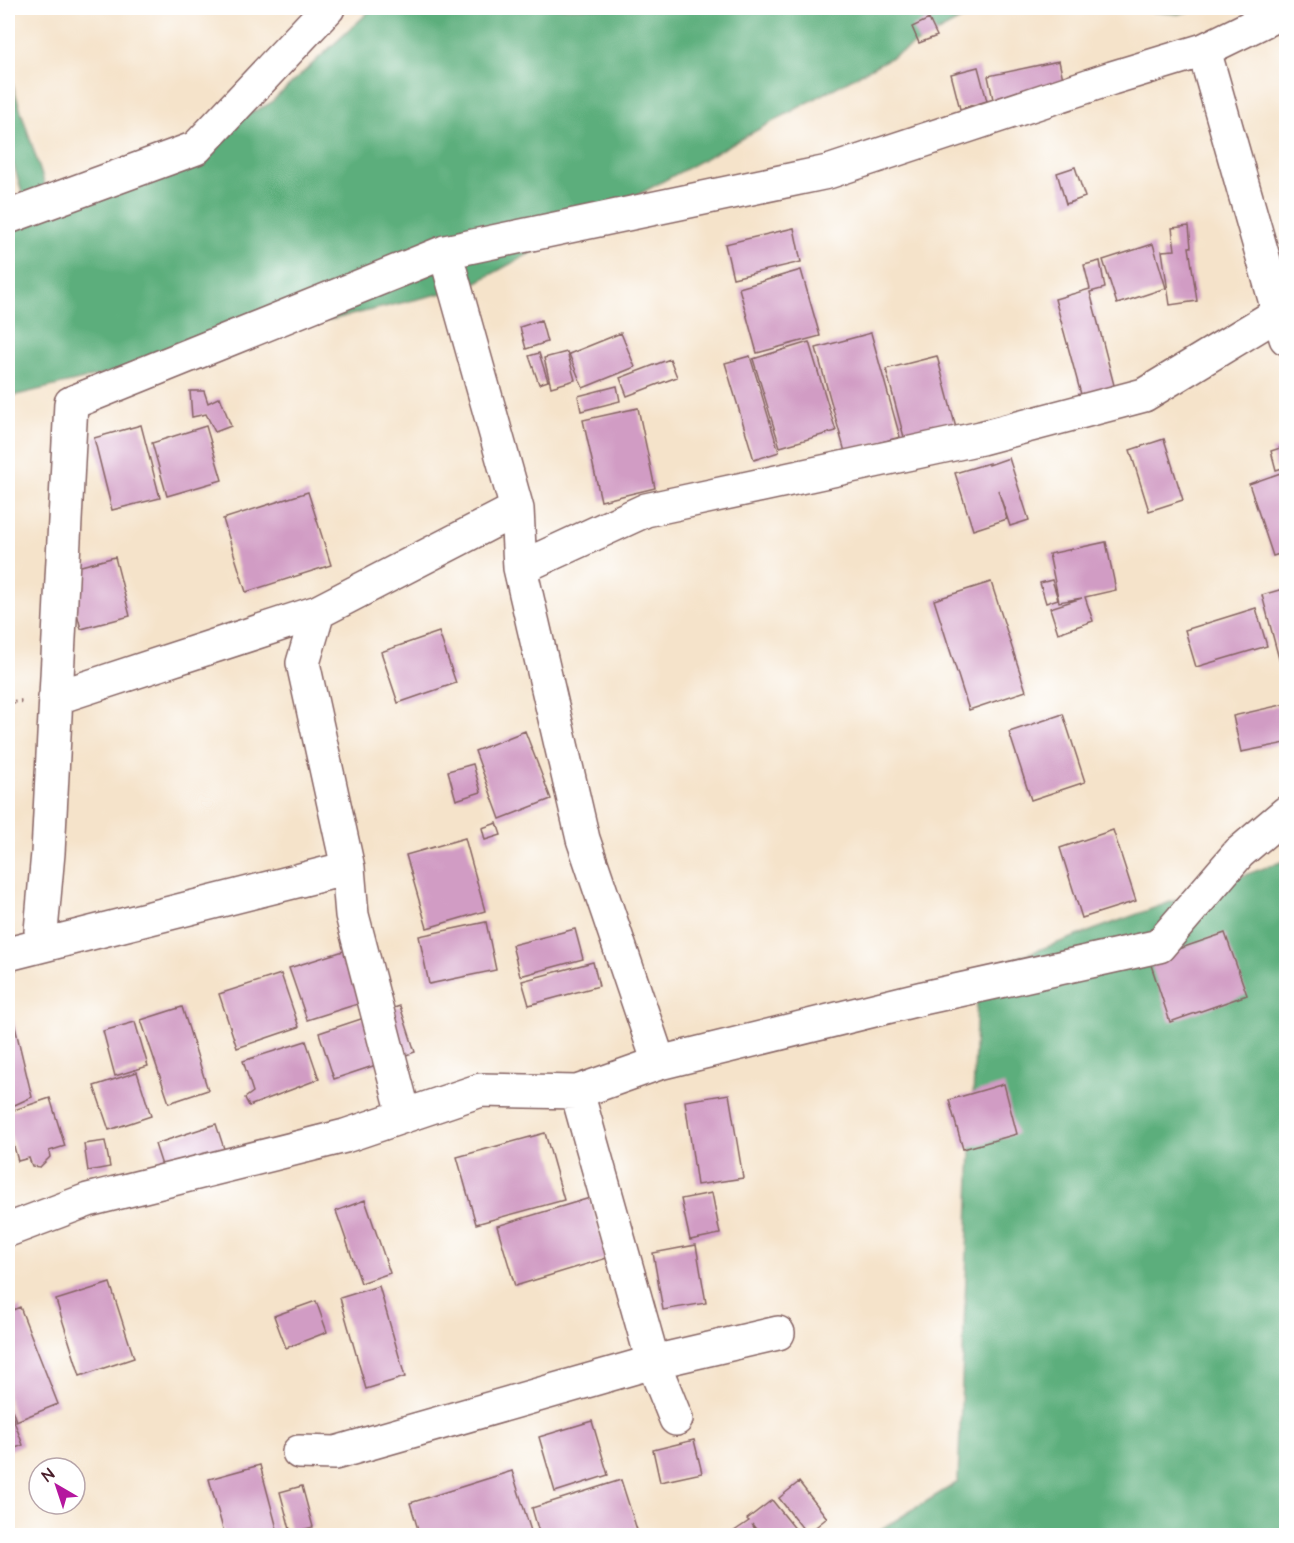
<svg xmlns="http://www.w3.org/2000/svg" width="1294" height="1543" viewBox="0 0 1294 1543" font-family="'Architects Daughter',sans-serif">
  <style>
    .forest { fill: #5cae7c; stroke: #536654; stroke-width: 1.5 }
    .building { fill: #d19cc4 }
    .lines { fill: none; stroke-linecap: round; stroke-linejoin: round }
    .minor-casing { stroke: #866463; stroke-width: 36 }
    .path { stroke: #866463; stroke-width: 4; stroke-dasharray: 1.5 4.5; stroke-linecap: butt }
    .minor { stroke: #fff; stroke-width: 33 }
  </style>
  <rect width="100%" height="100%" fill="#fff"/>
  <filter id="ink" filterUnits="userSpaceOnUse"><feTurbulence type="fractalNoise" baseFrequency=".0167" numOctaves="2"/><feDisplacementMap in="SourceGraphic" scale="12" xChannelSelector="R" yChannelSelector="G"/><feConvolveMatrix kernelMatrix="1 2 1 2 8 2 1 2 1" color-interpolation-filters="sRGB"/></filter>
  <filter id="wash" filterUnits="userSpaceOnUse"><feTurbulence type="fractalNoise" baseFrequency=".008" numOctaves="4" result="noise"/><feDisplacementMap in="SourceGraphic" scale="24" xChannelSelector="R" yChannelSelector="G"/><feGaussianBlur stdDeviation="1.35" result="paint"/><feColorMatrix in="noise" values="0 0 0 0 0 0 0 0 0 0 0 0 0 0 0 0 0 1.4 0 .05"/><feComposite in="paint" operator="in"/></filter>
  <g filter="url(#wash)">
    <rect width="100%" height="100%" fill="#f5e3ca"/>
    <path class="forest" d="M373 8H982L468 287 8 397V400V220L27 208 8 147V71L52 207 269 104Z
      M1110 8H1202L1178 14Z
      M1286 860V1535L870 1536 958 1482 978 972Z"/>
    <g id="blocks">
      <path class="building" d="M929 19 937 36 919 43 912 27Z
        M1059 61 1065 88 994 104 988 76Z
        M978 67 987 101 960 109 951 74Z
        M1075 167 1085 197 1066 204 1057 173Z
        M1189 226 1191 247H1189L1197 301 1170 305 1162 251 1175 250 1172 228Z
        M794 228 801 262 733 278 725 244Z
        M1153 244 1166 288 1117 304 1103 260Z
        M1100 261 1105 288 1090 292 1115 389 1082 398 1055 299 1090 289 1084 265Z
        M801 270 820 336 757 353 739 288Z
        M541 320 547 342 526 349 520 327Z
        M621 333 635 367 583 388 569 354Z
        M871 333 900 437 845 452 816 348Z
        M809 342 836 431 780 447 753 359Z
        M567 352 575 380 551 387 544 358Z
        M539 353 548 381 539 384 529 356Z
        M750 356 779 452 754 460 725 363Z
        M937 356 956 428 905 441 886 369Z
        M670 359 677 377 627 396 620 378Z
        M617 386 620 401 581 411 578 396Z
        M190 391H204L208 403 220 397 231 426 215 432 206 414 192 417Z
        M638 408 655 488 601 501 583 420Z
        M141 425 160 498 112 510 94 438Z
        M206 426 222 480 167 496 152 443Z
        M1164 439 1183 500 1149 511 1130 450Z
        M1286 446V467L1276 470 1271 451Z
        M1009 458 1029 520 1010 526 998 490 1007 519 973 530 955 473 989 463V465Z
        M1286 471V552L1273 556 1249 484Z
        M308 492 331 565 246 592 223 519Z
        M1106 542 1116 590 1085 597 1093 621 1058 633 1050 608 1082 598 1059 602 1049 554Z
        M115 557 130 616 81 629 66 570Z
        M1052 580 1058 599 1046 603 1040 583Z
        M991 582 1026 691 969 710 934 600Z
        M1286 588V685L1262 595Z
        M1256 608 1267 646 1196 667 1185 630Z
        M439 632 456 683 398 703 381 652Z
        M1286 704V743L1241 752 1233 716Z
        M1063 714 1085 782 1031 800 1009 732Z
        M525 731 551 799 500 819 475 751Z
        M473 764 481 792 456 800 448 771Z
        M497 823 501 835 485 840 482 828Z
        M1113 830 1136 901 1082 918 1060 848Z
        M465 838 485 911 427 928 406 855Z
        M486 922 496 970 429 984 419 936Z
        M575 929 583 959 520 976 512 945Z
        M1225 933 1247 995 1170 1022 1149 959Z
        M369 943 364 1002 307 1020 289 968Z
        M593 962 599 986 529 1005 522 981Z
        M281 974 299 1027 237 1048 219 994Z
        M400 1006 415 1052 334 1079 319 1033Z
        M182 1007 208 1090 169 1103 141 1020Z
        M11 1010 32 1097 8 1108V1011Z
        M135 1022 148 1066 115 1076 103 1031Z
        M306 1041 319 1079 249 1106 245 1098 253 1092 243 1061Z
        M137 1072 151 1116 109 1130 94 1086Z
        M1004 1084 1017 1134 963 1149 949 1100Z
        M729 1094 743 1178 697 1185 685 1101Z
        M50 1098 65 1146 49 1151 50 1157 40 1167 32 1166 29 1158 18 1161 8 1125V1112Z
        M216 1124 228 1161 167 1181 155 1144Z
        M545 1133 564 1200 476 1224 457 1157Z
        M105 1141 110 1167 88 1171 84 1144Z
        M712 1193 720 1234 690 1240 681 1199Z
        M590 1198 607 1258 515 1286 497 1226Z
        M365 1200 390 1273 361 1283 336 1211Z
        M696 1245 706 1303 663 1310 653 1253Z
        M110 1283 134 1358 80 1376 56 1300Z
        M379 1286 405 1377 366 1389 340 1298Z
        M316 1301 327 1332 286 1348 274 1316Z
        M20 1307 58 1404 16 1421 8 1398V1312Z
        M8 1405 23 1445 8 1451Z
        M592 1421 608 1475 555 1492 539 1437Z
        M694 1440 702 1473 660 1482 653 1450Z
        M260 1465 279 1536H225L209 1479Z
        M512 1471 531 1531 516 1536H420L410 1503Z
        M621 1480 639 1536H540L532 1508Z
        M799 1482 827 1518 807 1534 779 1498Z
        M302 1486 313 1527 291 1533 280 1492Z
        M772 1500 801 1536H761L752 1524 759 1536H727L749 1521 747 1519Z"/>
    </g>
  </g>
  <g filter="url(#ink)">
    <use href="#blocks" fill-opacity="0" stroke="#866463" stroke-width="1.5"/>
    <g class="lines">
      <defs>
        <path id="minor" d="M1204 50 1286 338
          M8 217 196 148 328 8
          M445 252 517 509 520 568 583 839 659 1063
          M520 568 646 510 981 438 1144 395 1279 313 1286 311
          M55 698 318 612
          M41 931 48 853 71 403 445 252 828 172 1112 78 1204 50 1286 10
          M8 954 348 868
          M577 1092 653 1362 676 1419
          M404 1114 352 915 348 868 303 663 318 612 517 509
          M8 1230 88 1200 345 1136 481 1090 577 1092 659 1063 923 998 1159 946 1239 853 1286 813
          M299 1452 335 1453 653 1362 778 1333"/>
      </defs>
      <use href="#minor" class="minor-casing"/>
      <path class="path" d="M8 702 25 701"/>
      <use href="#minor" class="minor"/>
    </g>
  </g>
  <rect width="1294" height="1543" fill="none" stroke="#fff" stroke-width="30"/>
  <g transform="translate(57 1486) rotate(321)"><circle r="28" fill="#ffffff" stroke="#b7a5aa" stroke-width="1.5"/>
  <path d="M0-4.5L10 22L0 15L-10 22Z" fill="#b5179e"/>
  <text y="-9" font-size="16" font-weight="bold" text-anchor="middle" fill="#4a1f2b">N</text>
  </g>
</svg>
